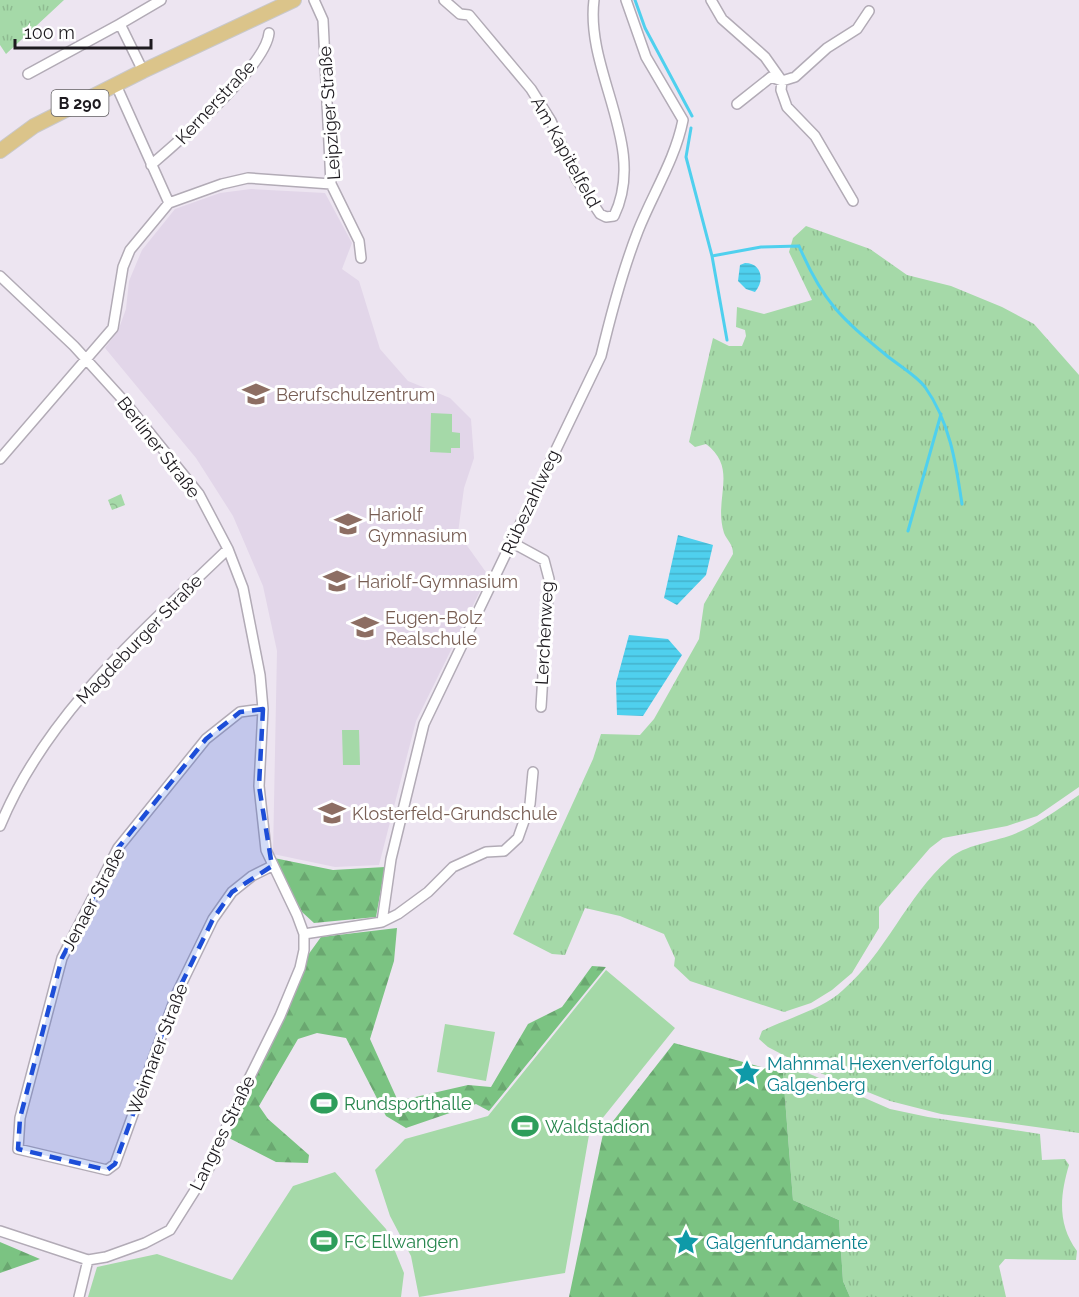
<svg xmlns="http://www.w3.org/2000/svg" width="1079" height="1297" viewBox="0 0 1079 1297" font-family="Raleway,sans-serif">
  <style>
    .built { fill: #e2d6e9 }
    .grass { fill: url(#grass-tufts) }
    .forest { fill: url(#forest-firs) }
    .park { fill: url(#park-crowns) }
    .pitch { fill: #a5d9a8 }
    .water { fill: url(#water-rules) }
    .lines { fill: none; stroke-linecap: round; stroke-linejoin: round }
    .stream { stroke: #4fd0ee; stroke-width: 3 }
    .minor-casing { stroke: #b2abb6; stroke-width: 12 }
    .primary-casing { stroke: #c9c8c9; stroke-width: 16 }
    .minor { stroke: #fff; stroke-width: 9 }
    .primary { stroke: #dbc48a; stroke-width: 14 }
    .marked { fill: #1d4ed8; fill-opacity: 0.2; stroke: #1d4ed8; stroke-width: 4.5; stroke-dasharray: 12 8; stroke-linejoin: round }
    .labels { text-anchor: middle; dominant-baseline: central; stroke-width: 6; stroke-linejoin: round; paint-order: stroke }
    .shield { fill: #fff; stroke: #615f62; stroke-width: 1.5 }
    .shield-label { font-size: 16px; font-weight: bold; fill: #1d1a1f }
    .street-label { font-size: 18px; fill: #1d1a1f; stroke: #fff }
    .education-label { font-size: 18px; fill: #785e54; stroke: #fff; text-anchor: start }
    .culture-label { font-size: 18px; fill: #0d838f; stroke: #fff; text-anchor: start }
    .leisure-label { font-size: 18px; fill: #27864d; stroke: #fff; text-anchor: start }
  </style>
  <defs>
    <pattern id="grass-tufts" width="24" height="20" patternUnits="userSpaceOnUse" patternTransform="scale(1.5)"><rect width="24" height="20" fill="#a5d9a8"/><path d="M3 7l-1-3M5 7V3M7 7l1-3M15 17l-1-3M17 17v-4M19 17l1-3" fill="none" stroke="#8eba90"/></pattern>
    <pattern id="forest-firs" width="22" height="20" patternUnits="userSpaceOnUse" patternTransform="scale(1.5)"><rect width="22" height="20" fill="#7bc382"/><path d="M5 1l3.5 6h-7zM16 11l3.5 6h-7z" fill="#6aa770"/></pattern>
    <pattern id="park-crowns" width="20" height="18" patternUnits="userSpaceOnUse" patternTransform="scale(1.5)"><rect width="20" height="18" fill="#a5d9a8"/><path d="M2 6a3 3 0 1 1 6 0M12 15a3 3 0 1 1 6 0" fill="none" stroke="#8eba90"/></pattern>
    <pattern id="water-rules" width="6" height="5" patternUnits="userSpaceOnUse" patternTransform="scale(1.5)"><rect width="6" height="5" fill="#4fd0ee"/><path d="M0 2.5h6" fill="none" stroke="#44b2cc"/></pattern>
  </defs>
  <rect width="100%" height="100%" fill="#ede5f1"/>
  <path class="built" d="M251 189 325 193 352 243 342 269 359 281 380 349 408 381 450 398 471 419 474 458 464 488 458 533 488 575 416 721 379 865 335 867 273 854 277 651 263 586 233 516 196 458 105 348 118 331 126 309 129 281 142 250 175 209 220 193Z"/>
  <path class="grass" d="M0 0H64L6 54 0 45Z
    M806 226 870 249 907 275 951 286 1002 307 1034 324 1079 375V787L1037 816 1007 826 943 838 930 848 879 907V928L852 973 832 990 811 1003 784 1012 690 981 674 966 675 958 664 934 620 916 585 908 565 955 552 954 513 934 593 759 601 734 640 735 654 719 699 639 704 604 733 554C733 543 727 541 724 533 713 498 739 469 706 444L695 447 689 442 713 338 729 346H742L746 336 745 330 736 327 737 307 764 314 812 300 789 252 793 238Z
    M1079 795V1133L941 1114 890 1101 808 1068 768 1047 759 1039 762 1031C788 1018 823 1009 843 990 886 953 906 897 949 859 964 845 993 842 1012 835 1037 825 1057 810 1079 795Z
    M787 1064 890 1109 928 1117 1040 1134 1042 1160 1065 1159 1069 1165C1060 1195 1057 1224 1077 1251L1076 1260 1005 1259 999 1266 1006 1297H850L843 1281 839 1220 793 1200 783 1073Z"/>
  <path class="forest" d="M274 858 333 870 385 867 376 917 314 923 302 912Z
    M397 928 394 961 370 1039 398 1101 468 1085 491 1087 528 1024 562 1007 592 966 606 967 489 1111 476 1104 406 1128 386 1116 346 1038 317 1033 298 1039 259 1106 268 1119 309 1155 308 1163 276 1162 227 1137 291 1002 308 955 321 937Z
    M674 1043 783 1073 793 1200 839 1220 843 1281 850 1297H569L603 1134Z
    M0 1242 40 1259 0 1273Z"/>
  <path class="park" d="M121 494 125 505 112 510 108 500Z"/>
  <path class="pitch" d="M431 413 452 414V432L460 433V448H451V453L430 452Z
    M342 730H359L360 765H343Z
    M606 970 675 1028 589 1135 565 1273 419 1297 411 1256 390 1216 375 1170 405 1139 488 1116Z
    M445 1024 495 1032 486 1081 437 1072Z
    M335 1172 386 1229 404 1273 401 1297H88L97 1267 157 1254 232 1280 293 1186Z"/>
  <path class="water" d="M745 263C762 263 765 281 755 292L746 289 738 281 740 265Z
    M678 535 713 545 706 575 677 605 664 598Z
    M629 635 668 639 682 655 643 716 617 715 616 683Z"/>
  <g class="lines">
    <path class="stream" d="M635 0 645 28 692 116
      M691 128 686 157 712 256 727 340
      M712 256 761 247 799 246C823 302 840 317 886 355 898 365 916 375 925 387 950 422 956 464 962 504
      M908 531 941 414"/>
    <defs>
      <path id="minor" d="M314 0 323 20 331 184 359 241 361 258
        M444 0 460 14 469 15 531 89 551 121 577 180 600 214 606 217 614 216C648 146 585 72 594 0
        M711 0 722 19 765 57 782 81 781 90 787 107 815 136 853 201
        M143 71 120 24 161 0
        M28 74 120 24
        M116 85 169 203
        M737 104 771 77 782 81 795 77 827 48 857 29 869 11
        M151 165C178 142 266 66 269 33
        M0 276 74 346 124 401 199 494 228 549 243 588 260 675 263 709 259 786 266 850 297 915 304 934V950L300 968 280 1016 235 1107 209 1168 170 1230 145 1243 106 1257 88 1260 0 1231
        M0 459 113 328 123 267 130 250 169 203 222 184 248 178 331 184
        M511 542 544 560 549 579 541 707
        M263 709 240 712 206 739 118 848 62 958 20 1118 18 1149 107 1170 115 1164 177 993 213 919 232 892 252 876 272 866
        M0 826C46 714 142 632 228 549
        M382 922 391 859 424 724 601 356C611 314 622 272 638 231 653 193 675 160 683 120L646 57 626 0
        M304 934 382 922 398 914 428 892 453 867 486 852 504 851 518 838 530 804 533 772
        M79 1297 88 1260"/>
      <path id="primary" d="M0 151 34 126 143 71 294 0"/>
    </defs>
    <use href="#minor" class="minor-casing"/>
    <use href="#primary" class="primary-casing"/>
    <use href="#minor" class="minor"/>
    <use href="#primary" class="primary"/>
  </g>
  <path class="marked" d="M263 709 259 786 272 866 232 892 213 919 177 993 115 1164 107 1170 18 1149 20 1118 62 958 118 848 206 739 240 712Z"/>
  <defs>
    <symbol id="school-bare" viewBox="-9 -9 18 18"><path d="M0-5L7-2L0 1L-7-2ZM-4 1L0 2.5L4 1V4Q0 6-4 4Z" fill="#8d6e63" stroke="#fff" stroke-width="2.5" paint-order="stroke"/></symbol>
    <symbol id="sight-bare" viewBox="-9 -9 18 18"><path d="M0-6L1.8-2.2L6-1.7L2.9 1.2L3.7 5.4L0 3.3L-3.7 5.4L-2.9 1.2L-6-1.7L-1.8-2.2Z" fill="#0f9aa8" stroke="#fff" stroke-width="2.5" paint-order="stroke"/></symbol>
    <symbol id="stadium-bare" viewBox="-9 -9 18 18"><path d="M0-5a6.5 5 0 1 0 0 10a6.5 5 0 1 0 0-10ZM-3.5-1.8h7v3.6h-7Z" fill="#2e9e5b" stroke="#fff" stroke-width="2.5" paint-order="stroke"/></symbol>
  </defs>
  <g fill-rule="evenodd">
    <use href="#school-bare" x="237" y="375" width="38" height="38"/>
    <use href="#school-bare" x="329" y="505" width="38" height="38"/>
    <use href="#school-bare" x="318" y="562" width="38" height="38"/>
    <use href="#school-bare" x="346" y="608" width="38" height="38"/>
    <use href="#school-bare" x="313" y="794" width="38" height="38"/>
    <use href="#sight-bare" x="728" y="1054" width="38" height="38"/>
    <use href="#stadium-bare" x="305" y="1084" width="38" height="38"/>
    <use href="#stadium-bare" x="506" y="1107" width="38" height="38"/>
    <use href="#stadium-bare" x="305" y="1222" width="38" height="38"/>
    <use href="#sight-bare" x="667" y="1223" width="38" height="38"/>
  </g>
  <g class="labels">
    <rect class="shield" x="51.5" y="90" width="57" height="26" rx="4.5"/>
    <g class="shield-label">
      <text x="80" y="103">B 290</text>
    </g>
    <g class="street-label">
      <text transform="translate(215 102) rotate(-47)">Kernerstraße</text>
      <text transform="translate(329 113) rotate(-94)">Leipziger Straße</text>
      <text transform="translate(566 152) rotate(61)">Am Kapitelfeld</text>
      <text transform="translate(159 447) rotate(52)">Berliner Straße</text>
      <text transform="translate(530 502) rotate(-65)">Rübezahlweg</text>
      <text transform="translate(544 633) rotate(-87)">Lerchenweg</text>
      <text transform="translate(139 639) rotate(-46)">Magdeburger Straße</text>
      <text transform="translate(93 899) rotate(-62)">Jenaer Straße</text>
      <text transform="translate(157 1049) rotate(-69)">Weimarer Straße</text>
      <text transform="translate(222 1133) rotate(-64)">Langres Straße</text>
    </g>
    <g class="education-label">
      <text x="276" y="394">Berufschulzentrum</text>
      <text x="368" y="514">Hariolf<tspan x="368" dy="21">Gymnasium</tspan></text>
      <text x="357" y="581">Hariolf-Gymnasium</text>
      <text x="385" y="617">Eugen-Bolz<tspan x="385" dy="21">Realschule</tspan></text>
      <text x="352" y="813">Klosterfeld-Grundschule</text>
    </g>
    <g class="culture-label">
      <text x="767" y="1063">Mahnmal Hexenverfolgung<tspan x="767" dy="21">Galgenberg</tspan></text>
      <text x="706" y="1242">Galgenfundamente</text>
    </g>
    <g class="leisure-label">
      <text x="344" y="1103">Rundsporthalle</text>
      <text x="545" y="1126">Waldstadion</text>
      <text x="344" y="1241">FC Ellwangen</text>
    </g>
  </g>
  <path d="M15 39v9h136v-9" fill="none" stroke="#1d1a1f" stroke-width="3"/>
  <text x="24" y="39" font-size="18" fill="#1d1a1f" stroke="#ffffff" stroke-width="4.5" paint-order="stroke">100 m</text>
</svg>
